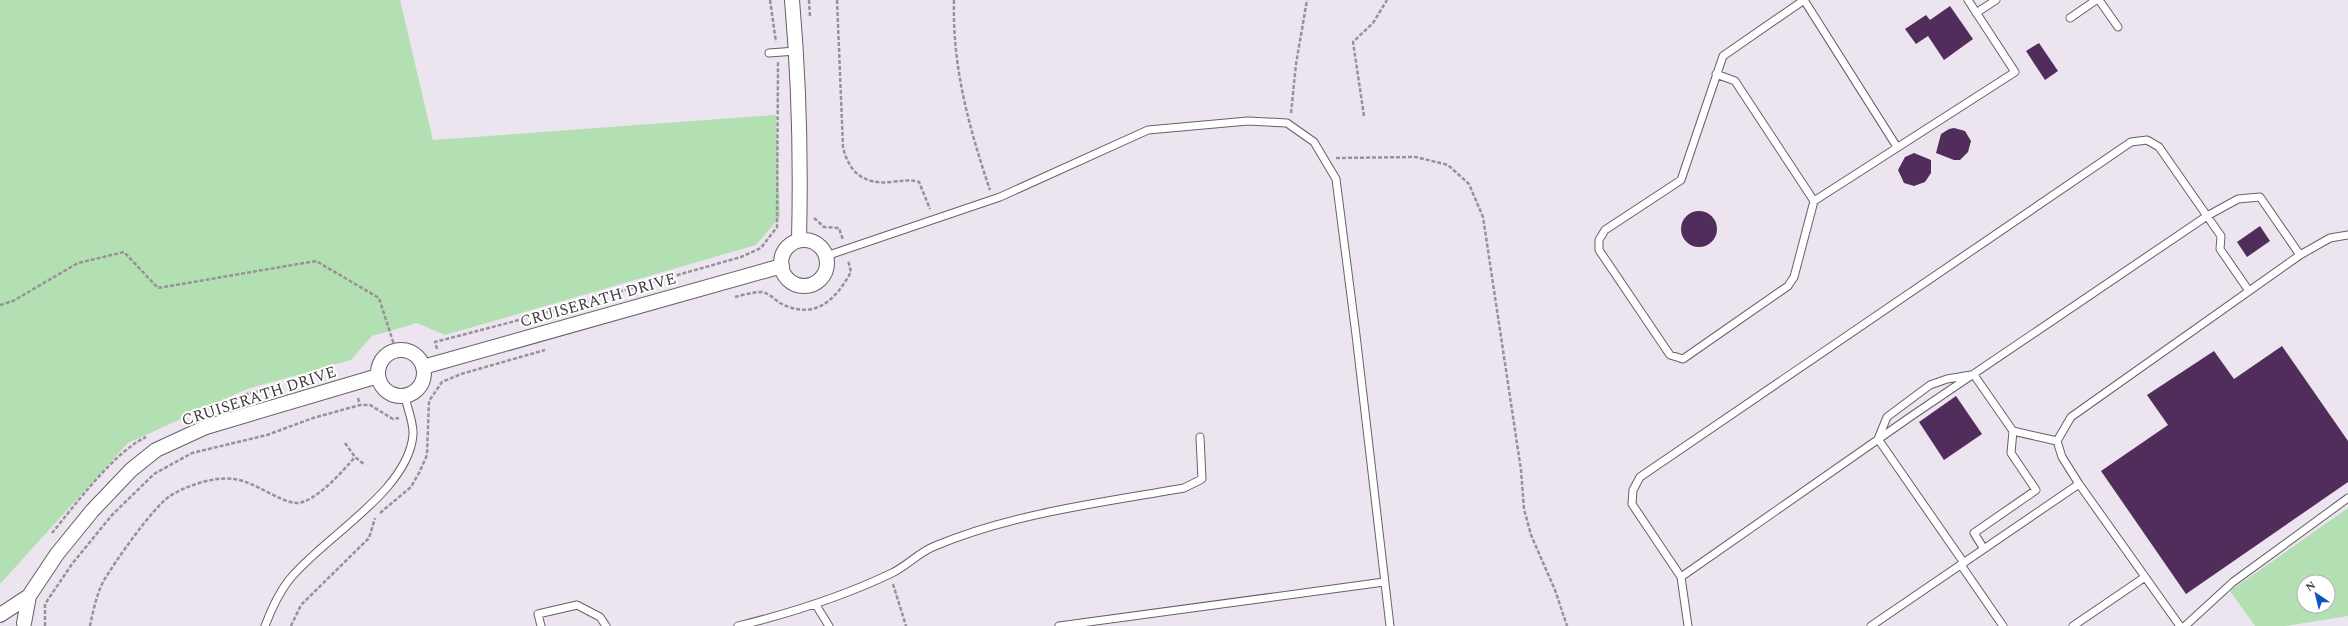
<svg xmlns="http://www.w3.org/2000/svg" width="2348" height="626" viewBox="0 0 2348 626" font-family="Spectral,serif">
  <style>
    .green { fill: #b3e0b2; fill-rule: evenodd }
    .building { fill: #512d5b }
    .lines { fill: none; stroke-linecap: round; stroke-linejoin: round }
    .lane-casing { stroke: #67606a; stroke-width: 9 }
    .street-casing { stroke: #67606a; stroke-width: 16 }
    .path { stroke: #979199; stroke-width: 2.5; stroke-dasharray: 4 2; stroke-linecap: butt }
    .lane { stroke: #fff; stroke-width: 7 }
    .street { stroke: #fff; stroke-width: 14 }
    .labels { text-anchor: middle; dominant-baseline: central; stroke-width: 4; stroke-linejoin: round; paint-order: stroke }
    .street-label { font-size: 16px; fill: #3f3b3f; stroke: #fff }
  </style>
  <rect width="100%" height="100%" fill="#ece4ef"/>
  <path class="green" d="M0 0H400L433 140 776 115 780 217 756 245 445 335 417 323 372 336 351 360 247 389 128 443 0 584Z
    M2348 508V616L2286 626H2255L2230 591ZM2304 582H2328V606H2304Z"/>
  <path class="building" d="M1950 6 1973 39 1944 60 1928 36 1916 44 1905 29 1926 15 1930 20Z
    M2039 43 2058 71 2045 80 2026 51Z
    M1954 128 1965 131 1971 141 1968 152 1960 160H1954L1936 153 1941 134 1949 129Z
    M1914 153 1931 160V173L1925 182 1914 186 1904 183 1898 170 1905 157Z
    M1681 229a18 18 0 1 1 36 0a18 18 0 1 1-36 0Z
    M2260 226 2270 241 2247 257 2237 242Z
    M2282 346 2348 441V482L2186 594 2101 471 2168 425 2147 395 2214 351 2234 379Z
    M1956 396 1982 434 1944 460 1919 422Z"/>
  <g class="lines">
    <defs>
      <path id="lane" d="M1804 0 1723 56 1681 180 1605 230 1599 240V250L1670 355 1683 359 1788 286 1794 277 1814 201 2015 72 1968 0
        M1804 0 1897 147
        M2099 0 2118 27
        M1976 13 1996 0
        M2070 18 2096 0
        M769 53 796 51
        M1716 74 1735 81 1814 201
        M826 256 1000 197 1148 130 1248 121 1287 123 1314 142 1336 179 1356 335 1390 626
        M1974 375 2013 431 2057 441
        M1878 439 1964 563
        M1878 439 1887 417 1930 385 1947 379 1971 375
        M1984 549 1974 533 2036 490 2011 453 2013 431
        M1961 565 2003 626
        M1681 577 1913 415 2207 216 2238 199 2260 197 2300 255
        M816 605 829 626
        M265 626C271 610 278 594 289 580 322 538 408 492 413 435 414 423 407 408 405 396
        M541 626 538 614 577 605 600 617 606 626
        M738 626C791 613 842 597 892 573 907 566 919 552 935 546 1014 513 1100 503 1184 488L1202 479 1200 437
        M1059 626 1384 582
        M1688 626 1681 577 1632 504 1633 490 1640 477 2131 142 2147 140 2159 147 2221 236 2220 249 2249 291
        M1871 626 2079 484
        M2073 626 2145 577
        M2180 626 2079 484 2062 457 2057 441 2071 417 2300 255 2330 238 2348 235
        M2185 626 2233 582 2348 498"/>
      <path id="street" d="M792 0C799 80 801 160 799 240
        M781 263a23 23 0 1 1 46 0a23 23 0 1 1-46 0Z
        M378 373a23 23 0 1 1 46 0a23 23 0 1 1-46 0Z
        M423 367 782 266
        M0 615 29 596
        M24 623 29 596 57 554 92 511 131 470 156 450 206 427 378 376"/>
    </defs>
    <use href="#lane" class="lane-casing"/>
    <use href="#street" class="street-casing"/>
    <path class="path" d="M770 0 776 42
      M809 0 810 17
      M837 0 843 147C849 173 864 185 892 182 902 181 909 179 919 182L930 209
      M954 0C952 66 969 128 990 190
      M1291 113 1296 64 1307 0
      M1364 116 1353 42 1373 23 1387 0
      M1336 158 1416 157 1448 165 1469 184 1483 217 1521 470 1524 509 1531 535 1555 590 1567 626
      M814 218 824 227 839 228 843 240
      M735 297C743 295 753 292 762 292 769 293 775 300 780 303 814 321 835 301 851 272L848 260
      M0 305 13 301 78 263 124 252 158 288 316 261 379 298 396 351
      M437 349 435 342 523 319 741 257 761 248 777 227 778 62
      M358 398 360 405
      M200 412C226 399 252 391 281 388
      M345 443 355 457 365 465
      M380 513 411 487 419 473 427 455 429 401 442 382 461 374 545 350
      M52 533C75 505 114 452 146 437
      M893 584 906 626
      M45 626V604L72 564 112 515 154 474 192 453 267 435 313 418 360 405H370L393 419 399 418
      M90 626C93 612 96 596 103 582 114 563 153 507 170 496 185 486 215 476 234 479 256 482 277 501 296 503 314 504 344 470 355 457
      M291 626 301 605 369 538 375 518"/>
    <use href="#lane" class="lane"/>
    <use href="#street" class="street"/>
  </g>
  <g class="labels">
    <g class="street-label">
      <text transform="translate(598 300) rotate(-16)">CRUISERATH DRIVE</text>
      <text transform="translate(259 396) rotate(-18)">CRUISERATH DRIVE</text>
    </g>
  </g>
  <g transform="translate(2316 594) rotate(325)"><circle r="19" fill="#ffffff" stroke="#b2b1b2"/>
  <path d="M0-3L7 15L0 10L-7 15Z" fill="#0f53be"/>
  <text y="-6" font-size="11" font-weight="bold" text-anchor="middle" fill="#3f3b3f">N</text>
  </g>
</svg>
